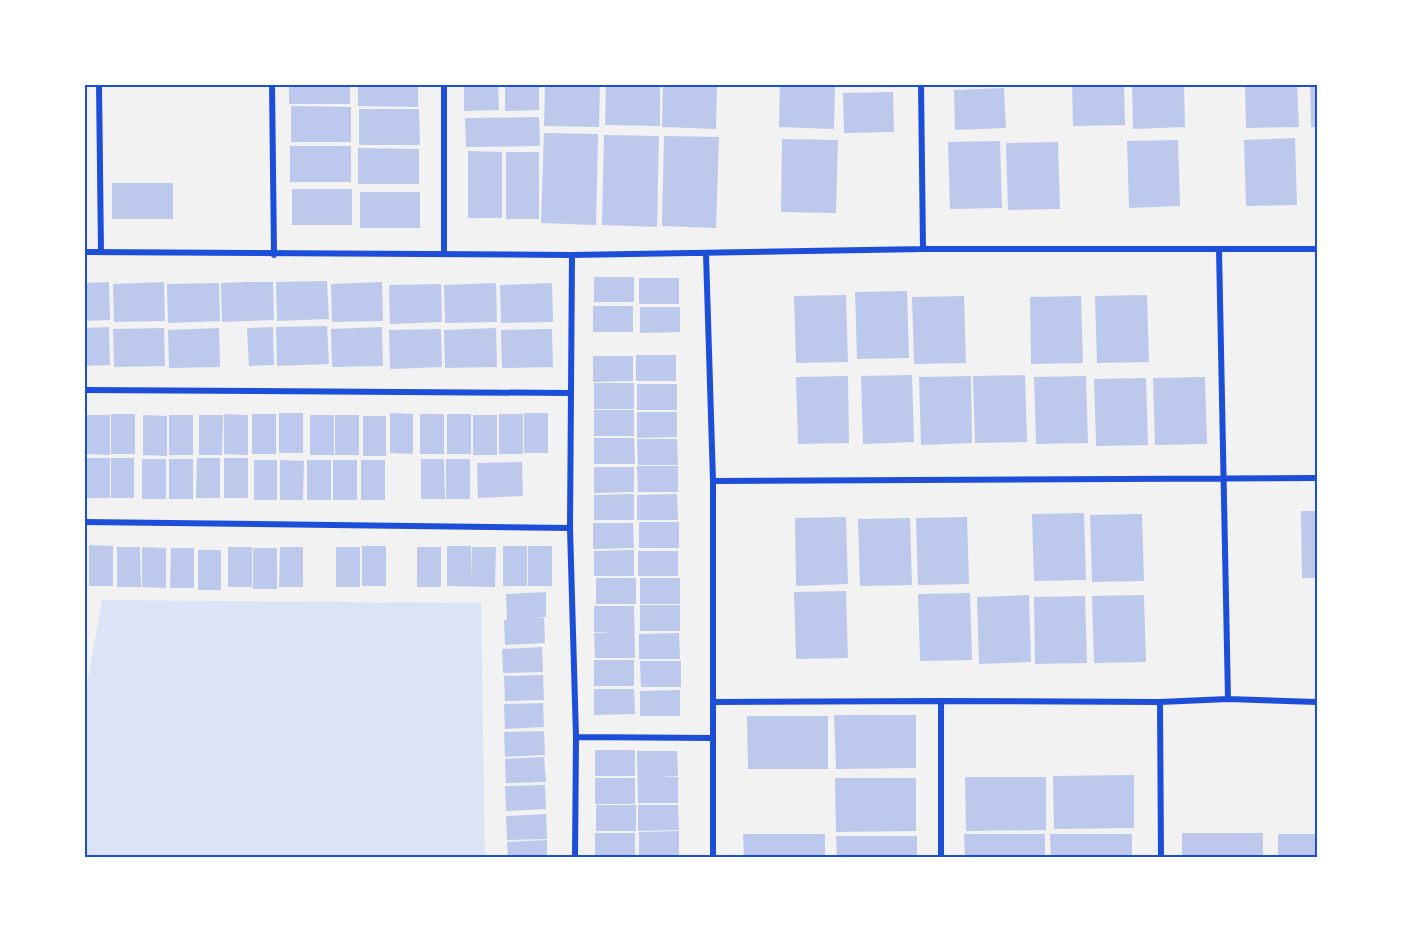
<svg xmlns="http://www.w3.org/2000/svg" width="1401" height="942" viewBox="0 0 1401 942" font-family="Quicksand,sans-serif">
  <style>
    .green { fill: #dbe4f7 }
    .building { fill: #bdc9ec }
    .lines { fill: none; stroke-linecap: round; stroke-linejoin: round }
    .minor { stroke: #1d4ed8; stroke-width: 6 }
    .neatline { fill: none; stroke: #1d4ed8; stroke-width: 2 }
  </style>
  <rect width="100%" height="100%" fill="#f2f2f2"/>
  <path class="green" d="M102 600 481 603 485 858H84V701Z"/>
  <path class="building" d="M289 84H350V104H289Z
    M358 84H418V107L358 106Z
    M464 84H498L499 110 464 111Z
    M505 84H539V110L505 111Z
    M545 84H600L599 127 544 126Z
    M606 84H660V126L605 125Z
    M663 84H717L716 129 662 127Z
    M780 84H835L834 129 779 127Z
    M1072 84H1124L1125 125 1073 126Z
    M1132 84H1184L1185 127 1133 129Z
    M1245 84H1297L1299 127 1246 128Z
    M1310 84H1317V127H1311Z
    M1004 88 1006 128 955 130 954 90Z
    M893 92 894 132 844 133 843 93Z
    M291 106 351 107V142H291Z
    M359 109H419L420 145H359Z
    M539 117 540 146 466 147 465 118Z
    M544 133 598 134 596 225 541 223Z
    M604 135 659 136 657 227 602 225Z
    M664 136 719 137 716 228 662 226Z
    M1295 138 1297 205 1246 206 1244 140Z
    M782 139 838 140 836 213 781 212Z
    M1178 140 1180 206 1129 208 1127 141Z
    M1000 141 1002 208 950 209 948 142Z
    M1058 142 1060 209 1008 210 1006 143Z
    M290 146H351V182H290Z
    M358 148 419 149V184H358Z
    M468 151 502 152V218H468Z
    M506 152H539V219H506Z
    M112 183H173V219H112Z
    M292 189H352V225H292Z
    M360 192H420V228H360Z
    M594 277H634V302H594Z
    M639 278H679V304H639Z
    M327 281 329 319 277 321 276 282Z
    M109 282 110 320 85 321 84 283Z
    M164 282 165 321 114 322 113 284Z
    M247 282H273L274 320 222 322 221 283Z
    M382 282 383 321 332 322 331 284Z
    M219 283 220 321 168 323 167 284Z
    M496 283 497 322 445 323 444 285Z
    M552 283 553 322 501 323 500 285Z
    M441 284 442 322 390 324 389 285Z
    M907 291 909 358 857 359 855 292Z
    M846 295 848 362 796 363 794 296Z
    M1147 295 1149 362 1097 363 1095 296Z
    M964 296 966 363 914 364 912 297Z
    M1081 296 1083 363 1031 364 1030 297Z
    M593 306H633V332H593Z
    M640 307H680V332L640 333Z
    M327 326 329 364 277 366 276 327Z
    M109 327 110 365 85 366 84 328Z
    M273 327 274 365 249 366 247 328Z
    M382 327 383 366 332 367 331 329Z
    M164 328 165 366 114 367 113 329Z
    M219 328 220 367 169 368 168 330Z
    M496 328 497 367 445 368 444 330Z
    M441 329 442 367 390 369 389 330Z
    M552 329 553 367 502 368 501 330Z
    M636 355H676V381H636Z
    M593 356H633V381L593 382Z
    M912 375 914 442 863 444 861 376Z
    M1025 375 1027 442 975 443 973 376Z
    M848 376 849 443 798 444 796 377Z
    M971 376 972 443 921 445 919 377Z
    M1086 376 1088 443 1036 444 1034 377Z
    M1205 377 1207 444 1155 445 1153 378Z
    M1146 378 1148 445 1096 446 1094 379Z
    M594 383H634V409H594Z
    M637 384H677V410H637Z
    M594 410H634V436H594Z
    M637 412H677V437L637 438Z
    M279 413H303V453H279Z
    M390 413 413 414V454L390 453Z
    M524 413H548V453H524Z
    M111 414H135V454H111Z
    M224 414 248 415V455L224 454Z
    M252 414H276V454H252Z
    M420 414H444V454H420Z
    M447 414H471V454H447Z
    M499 414H523V454H499Z
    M86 415H110V455L86 454Z
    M143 415 167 416V456L143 455Z
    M169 415H193V455H169Z
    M199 415H223L222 455H199Z
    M310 415H334V455H310Z
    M335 415H359V455H335Z
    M473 415H497V455H473Z
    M363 416H386V456H363Z
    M594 438H634L635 464H594Z
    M637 439H677L678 465H638Z
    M86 458H110V498H86Z
    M111 458H134V498H111Z
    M197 458H220V498H196Z
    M224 458H248V498H224Z
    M142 459H166V499H142Z
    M169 459H193V499H169Z
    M421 459H444L445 499H421Z
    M446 459H470V499H446Z
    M254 460H277V500H254Z
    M280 460 304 461 303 500H280Z
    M307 460H331V500H307Z
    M333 460H357V500H333Z
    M361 460H385V500H361Z
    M522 462 523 496 478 498 477 463Z
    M637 466H678V492H638Z
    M594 467H634V492L594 493Z
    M634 494V520H594V495Z
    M677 494 678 520H637V495Z
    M1301 511H1317V578H1302Z
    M1084 513 1086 580 1034 581 1032 514Z
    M1142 514 1144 581 1092 582 1090 515Z
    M846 517 848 584 796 586 795 518Z
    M967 517 969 584 918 585 916 518Z
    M910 518 912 585 860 586 858 519Z
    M639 522H679V548H639Z
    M593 523H633L634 548 593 549Z
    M89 545 113 546V586H89Z
    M362 546H386V586H362Z
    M447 546H471V580L472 547H496L495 587 447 586Z
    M503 546H527V586H503Z
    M528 546H552V586H528Z
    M117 547H140L141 587H117Z
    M142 547 166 548V588L142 587Z
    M228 547H252V587H228Z
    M280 547H303V587H279Z
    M336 547H360V587H336Z
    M417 547H441V587H417Z
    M84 548H86V588H84Z
    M171 548H194V588H170Z
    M253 548H277V589H253Z
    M198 550H221V590H198Z
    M634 550V576H594V551Z
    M638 551H678V576H638Z
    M596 578H636V604H596Z
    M640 578H680V604H640Z
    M846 591 848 658 796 659 794 592Z
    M546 592V617L535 618H544L545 643 505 645 504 620H507L506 594Z
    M970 593 972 660 920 661 918 594Z
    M1029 595 1031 662 979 664 977 597Z
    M1144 595 1146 662 1094 663 1092 596Z
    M1085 596 1087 663 1035 664 1034 597Z
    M640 605H680V631H640Z
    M594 606H634L635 658H595L594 633 612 632H594Z
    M679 633 680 659H639V634Z
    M542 647 543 672 503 673 502 649Z
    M594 660H634V686H594Z
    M640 661H681V687H641Z
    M543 675 544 700 505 701 504 676Z
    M594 689H634L635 714 594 715Z
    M680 690V716H640V691Z
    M543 703 544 727 505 729 504 704Z
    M834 715H916V768L836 769Z
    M747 716H828V769H748Z
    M544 731 545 755 505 757 504 732Z
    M595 750H635V776H595Z
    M637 751H677L678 776 660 777H678V803H638Z
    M544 757 546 782 506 783 505 759Z
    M1134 775V828L1054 829 1053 776Z
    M965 777H1046V830L966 831Z
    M595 778H635V804H595Z
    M835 778H916V831L836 832Z
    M545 785 546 809 506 811 505 786Z
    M596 805H636V831H596Z
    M638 805H678L679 830 638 831Z
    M546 814 547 839 507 840 506 816Z
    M679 831V857H639V832Z
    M595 833H635V858H595Z
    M1182 833H1263V858H1182Z
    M743 834H825V858H744Z
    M964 834H1045V858H965Z
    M1050 834H1132V858H1051Z
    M1278 834H1317V858H1278Z
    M836 836H917V858H837Z
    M547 840V858H508L507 842Z"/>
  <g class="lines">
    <path class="minor" d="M99 84 101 252
      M272 84 274 255
      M444 84V254
      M921 84 923 249
      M1219 249 1228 699
      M84 252 572 255 923 249H1317
      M706 254 713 481V858
      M572 255 570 528 576 737 575 858
      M84 390 570 393
      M713 481 1317 478
      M84 522 570 528
      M941 701V858
      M713 702 941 701 1160 702 1228 699 1317 702
      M1160 702 1161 858
      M576 737 713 738"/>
  </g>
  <rect width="1401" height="942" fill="none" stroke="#ffffff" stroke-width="171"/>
  <rect x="86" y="86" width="1230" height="770" class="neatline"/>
</svg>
